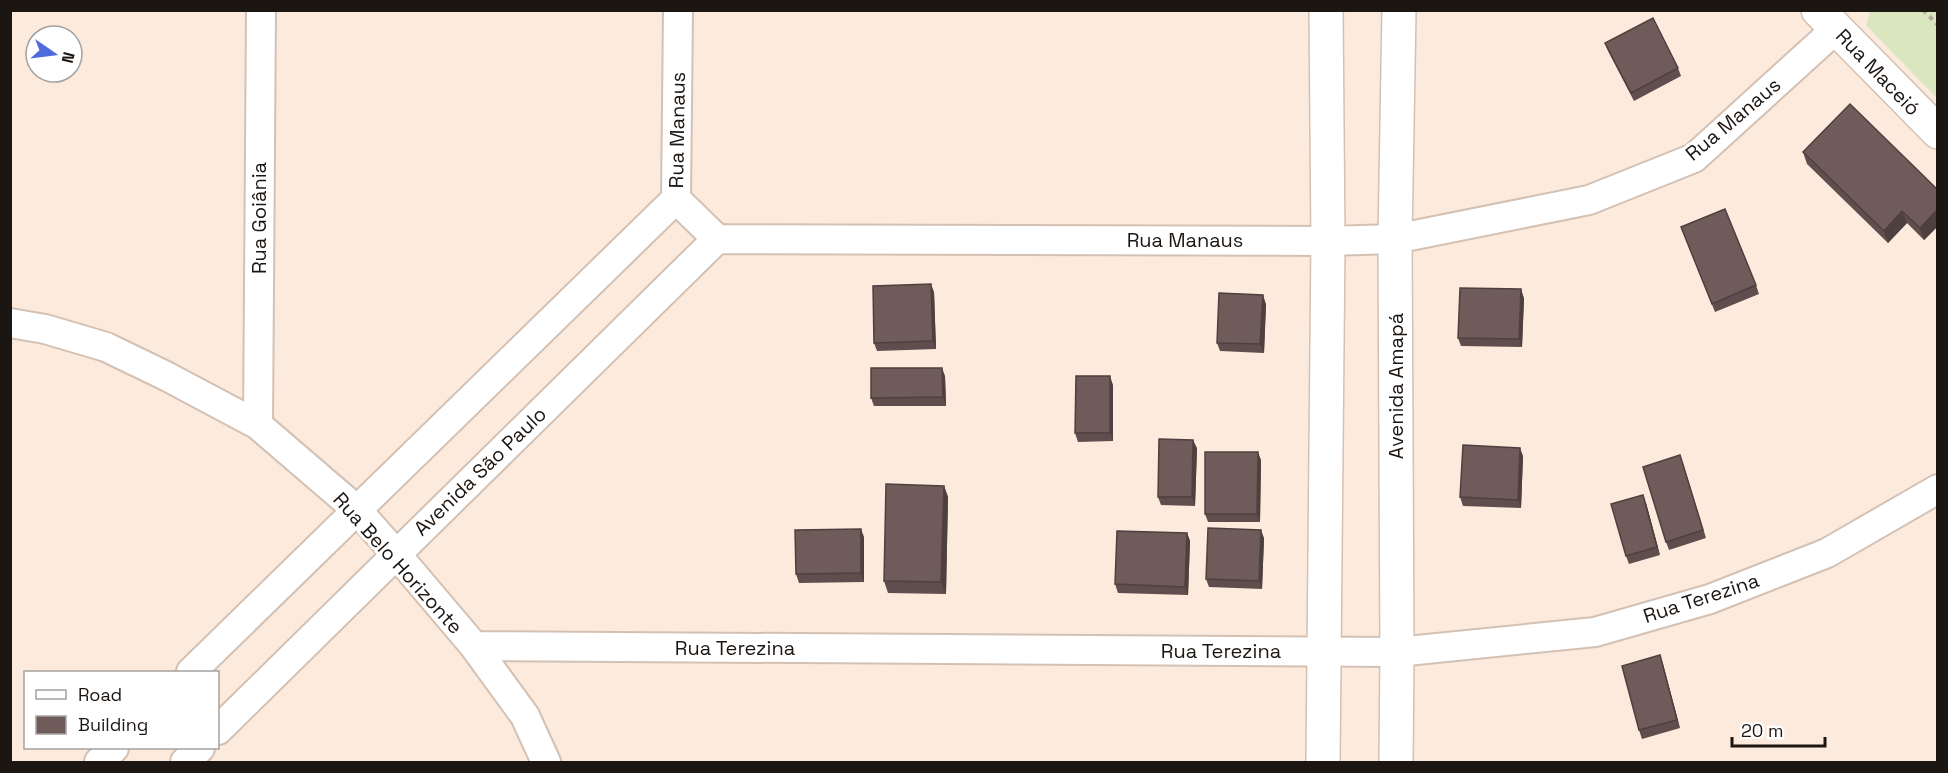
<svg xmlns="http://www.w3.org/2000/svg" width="1948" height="773" viewBox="0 0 1948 773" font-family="'Space Grotesk',sans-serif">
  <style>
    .green { fill: #dae7be }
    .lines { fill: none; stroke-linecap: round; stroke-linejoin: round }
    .minor-casing { stroke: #d3c1b4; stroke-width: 32 }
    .tertiary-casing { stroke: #d3c1b4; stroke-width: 36 }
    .path { stroke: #b5a79d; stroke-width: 4; stroke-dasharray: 4.5 4.5; stroke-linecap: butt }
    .minor { stroke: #fff; stroke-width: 28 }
    .tertiary { stroke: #fff; stroke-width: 33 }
    .wall { fill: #5f4e4d }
    .shaded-wall { fill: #4e403f }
    .building { fill: #6f5b5a; stroke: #4e403f; stroke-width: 1.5 }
    .labels { text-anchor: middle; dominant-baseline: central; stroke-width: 6; stroke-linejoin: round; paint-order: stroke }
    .street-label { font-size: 20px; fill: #1c1612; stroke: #fff }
  </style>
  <rect width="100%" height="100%" fill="#fceadd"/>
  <path class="green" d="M1870 11H1937V98L1866 25Z"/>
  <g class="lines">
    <defs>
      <path id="minor" d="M678 10 676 199 717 239 1328 241 1395 239 1589 200 1694 158 1836 29
        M10 323 45 329 106 347 166 376 258 425 357 510 396 554 474 646 525 716 546 762
        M258 425 261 10
        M474 646 1397 652 1595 632 1710 599 1827 553 1938 489
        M191 672 676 199
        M218 730 717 239
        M99 762 114 748
        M185 762 200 748"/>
      <path id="tertiary" d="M1818 10 1938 132
        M1323 762 1328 241 1326 10
        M1396 762 1397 652 1395 239 1399 10"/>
    </defs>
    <use href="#minor" class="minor-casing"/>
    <use href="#tertiary" class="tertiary-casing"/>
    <path class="path" d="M1923 10 1938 25"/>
    <use href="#minor" class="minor"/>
    <use href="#tertiary" class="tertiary"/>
  </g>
  <path class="wall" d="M1605 43 1678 68 1681 76 1634 101 1608 51Z
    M1803 152 1938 190V226L1924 240 1907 223 1888 243 1807 164Z
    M1681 227 1756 285 1759 294 1715 312Z
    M934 292 936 349 877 351 874 343Z
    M1524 298 1522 347 1461 346 1458 338Z
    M1266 304 1264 353 1220 351 1217 343Z
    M945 376 946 406H874L871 398Z
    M1113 385V441L1078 442 1075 433Z
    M1197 448 1195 506 1161 505 1158 497Z
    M1523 456 1521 508 1463 506 1460 497Z
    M1261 460 1260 522H1208L1205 514Z
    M1683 463 1706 538 1669 550 1666 542Z
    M944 486 948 497 946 594 888 593 884 581Z
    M1646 503 1660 555 1629 564 1626 556Z
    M1187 533 1190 541 1188 595 1118 593 1115 584Z
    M864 537V582L799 583 796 574Z
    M1264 538 1262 589 1209 587 1206 579Z
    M1660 655 1680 728 1642 739 1639 730Z"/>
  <path class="shaded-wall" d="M1938 209V226L1924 240 1920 228Z
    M1902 211 1907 223 1888 243 1884 231Z
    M931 284 934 292 936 349 933 341Z
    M1521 289 1524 298 1522 347 1519 339Z
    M1263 295 1266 304 1264 353 1260 344Z
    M942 368 945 376 946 406 943 397Z
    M1110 376 1113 385V441L1110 433Z
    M1193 440 1197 448 1195 506 1192 497Z
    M1520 448 1523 456 1521 508 1518 500Z
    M1258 452 1261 460 1260 522 1257 514Z
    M944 486 948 497 946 594 941 582Z
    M1643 495 1646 503 1660 555 1657 547Z
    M861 529 864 537V582L861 573Z
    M1261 530 1264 538 1262 589 1259 581Z
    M1187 533 1190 541 1188 595 1185 587Z
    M1660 655 1663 664 1680 728 1677 720Z"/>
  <path class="building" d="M1653 18 1678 68 1631 93 1605 43Z
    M1850 104 1938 190V209L1920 228 1902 211 1884 231 1803 152Z
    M1725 209 1756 285 1712 304 1681 227Z
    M931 284 933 341 874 343 873 286Z
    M1460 288 1521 289 1519 339 1458 338Z
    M1219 293 1263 295 1260 344 1217 343Z
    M871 368H942L943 397 871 398Z
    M1076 376H1110V433H1075Z
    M1159 439 1193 440 1192 497H1158Z
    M1463 445 1520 448 1518 500 1460 497Z
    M1205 452H1258L1257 514H1205Z
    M1680 455 1703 530 1666 542 1643 467Z
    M886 484 944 486 941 582 884 581Z
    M1643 495 1657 547 1626 556 1611 504Z
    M1208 528 1261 530 1259 581 1206 579Z
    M861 529V573L796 574 795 530Z
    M1117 531 1187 533 1185 587 1115 584Z
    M1660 655 1677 720 1639 730 1622 666Z"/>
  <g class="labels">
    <g class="street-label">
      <text transform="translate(1878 72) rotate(46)">Rua Maceió</text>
      <text transform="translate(1733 119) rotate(-40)">Rua Manaus</text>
      <text transform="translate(677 130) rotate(-89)">Rua Manaus</text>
      <text transform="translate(259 218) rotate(-90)">Rua Goiânia</text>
      <text x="1185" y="240">Rua Manaus</text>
      <text transform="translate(1396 386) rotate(-90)">Avenida Amapá</text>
      <text transform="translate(480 471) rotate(-44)">Avenida São Paulo</text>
      <text transform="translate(398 563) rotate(48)">Rua Belo Horizonte</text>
      <text transform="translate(1701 598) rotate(-18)">Rua Terezina</text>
      <text x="735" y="648">Rua Terezina</text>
      <text x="1221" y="651">Rua Terezina</text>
    </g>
  </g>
  <rect width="1948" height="773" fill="none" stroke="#1c1612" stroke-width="24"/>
  <rect x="24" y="671" width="195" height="78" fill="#ffffff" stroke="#a4a2a0" stroke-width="1.5"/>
  <rect x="36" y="690" width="30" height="9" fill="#ffffff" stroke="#a4a2a0" stroke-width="1.5"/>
  <text x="78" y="701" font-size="18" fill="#1c1612">Road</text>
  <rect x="36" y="716" width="30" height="18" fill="#6f5b5a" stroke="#a4a2a0" stroke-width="1.5"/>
  <text x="78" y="731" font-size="18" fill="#1c1612">Building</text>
  <g transform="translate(54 54) rotate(104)"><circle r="28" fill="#ffffff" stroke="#a4a2a0" stroke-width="1.5"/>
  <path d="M0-4.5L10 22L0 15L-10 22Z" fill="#4f69de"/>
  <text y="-9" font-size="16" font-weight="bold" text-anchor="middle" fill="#1c1612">N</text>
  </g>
  <path d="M1732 737v9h93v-9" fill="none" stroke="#1c1612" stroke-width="3"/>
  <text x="1741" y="737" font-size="18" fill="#1c1612" stroke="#ffffff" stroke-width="4.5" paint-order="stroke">20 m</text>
</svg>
